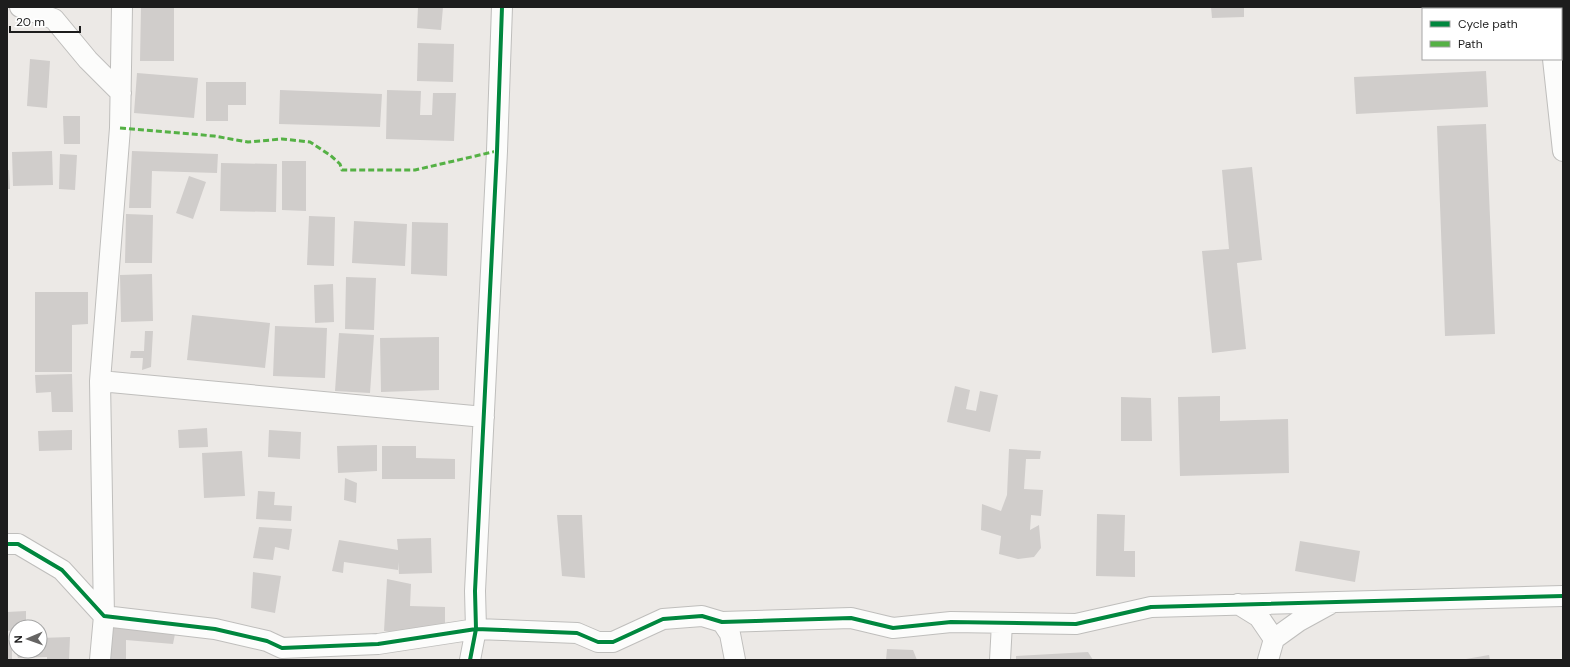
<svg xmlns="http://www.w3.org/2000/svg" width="1570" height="667" viewBox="0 0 1570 667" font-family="'DM Sans',sans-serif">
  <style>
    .building { fill: #d0cdcb }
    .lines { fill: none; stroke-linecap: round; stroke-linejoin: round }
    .street-casing { stroke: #bfbebc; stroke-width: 22 }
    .street { stroke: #fcfcfb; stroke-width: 20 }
    .quiet { stroke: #55b145; stroke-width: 3; stroke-dasharray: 6 3; stroke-linecap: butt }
    .cycleway-casing { stroke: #fff; stroke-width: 6 }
    .cycleway { stroke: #00873e; stroke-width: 4 }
  </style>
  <rect width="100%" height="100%" fill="#ece9e6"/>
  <path class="building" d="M141 7H174V61H140Z
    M418 7H443L441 30 417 28Z
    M1211 7H1244V17L1212 18Z
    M418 43 454 44 453 82 417 81Z
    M30 59 50 61 47 108 27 106Z
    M1486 71 1488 107 1356 114 1354 77Z
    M137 73 198 78 194 118 134 113Z
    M206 82H246V105H228V121H206Z
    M280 90 382 94 380 127 279 124Z
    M387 90 421 91 420 115H432L433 93H456L454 141 386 139Z
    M63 116H80V144H64Z
    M1486 124 1495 334 1445 336 1437 126Z
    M52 151 53 185 13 186 12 152Z
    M132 151 218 154 217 173 152 171 151 208H129Z
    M60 154 77 155 75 190 59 189Z
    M282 161H306V211L282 210Z
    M221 163 277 164 276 212 220 211Z
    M1252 167 1262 260 1237 263 1246 349 1212 353 1202 251 1229 249 1222 170Z
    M7 170H9L10 189H7Z
    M189 176 206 182 193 219 176 213Z
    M126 214 153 215 152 263H125Z
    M309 216 335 217 334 266 307 265Z
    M354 221 407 224 405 266 352 263Z
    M412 222 448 223 447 276 411 274Z
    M152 274 153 321 121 322 120 275Z
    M346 277 376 278 374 330 345 329Z
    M333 284 334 322 315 323 314 285Z
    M35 292H88V324L72 325V372H35Z
    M192 315 270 323 265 368 187 360Z
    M275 326 327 328 325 378 273 376Z
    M145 331H153L151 367 142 370 143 358H130L131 351H144Z
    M339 333 374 335 370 393 335 391Z
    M439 337V390L381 392 380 338Z
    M72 374 73 412H52L51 392 36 393 35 375Z
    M955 386 970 390 966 409 976 411 980 391 998 395 990 432 947 422Z
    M1220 396V421L1288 419 1289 473 1180 476 1178 397Z
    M1121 397 1151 398 1152 441H1121Z
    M207 428 208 447 179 448 178 430Z
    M72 430V450L39 451 38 431Z
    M269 430 301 432 300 459 268 457Z
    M377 445V471L338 473 337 446Z
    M382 446H416V458L455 459V479H382Z
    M1009 449 1041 451 1040 459H1026L1024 489 1043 490 1041 516 1031 515 1030 530 1039 525 1041 548 1034 557 1018 559 999 554 1001 536 981 530 982 504 1001 511 1007 495Z
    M242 451 245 496 204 498 202 453Z
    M345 478 357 483 356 503 344 500Z
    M258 491 275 492 274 505 292 506 291 521 256 519Z
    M1097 514 1125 515 1124 551H1135V577L1096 576Z
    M557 515H582L585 578 562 576Z
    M259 527 292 529 289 550 275 547 273 560 253 558Z
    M431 538 432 573 399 574 398 562V570L344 562 343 573 332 571 339 540 398 550 397 539Z
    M1300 541 1360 551 1355 582 1295 571Z
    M253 572 281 576 275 613 251 608Z
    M387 579 411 584 410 606 445 607V639L384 631Z
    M26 611V627H16V630L7 631V612Z
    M108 622 176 629 173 644 126 640V660H104Z
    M70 637 69 660H47V657L18 658 16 651H40V638Z
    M7 640H12V660H7Z
    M887 649 913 650 917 660H886Z
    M1088 652 1093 660H1016V656Z
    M1489 655 1490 660H1466V659Z"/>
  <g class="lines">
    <defs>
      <path id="street" d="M20 7 54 19 88 60 121 93
        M1546 7 1547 9
        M1553 59 1563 151
        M100 381 484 417
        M7 544H18L62 570 104 616 215 629 267 641 282 648 378 644 476 629 577 633 598 642H613L663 619 702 616 722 622 851 618 893 628 951 622 1076 624 1151 607 1563 596
        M1238 604 1259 617 1274 639
        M722 622 730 634 735 660
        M100 660 104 616 100 381 120 128 122 7
        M470 660 476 629 475 591 497 151 502 7
        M1000 660 1002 623
        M1268 660 1274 639 1299 621 1330 604"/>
    </defs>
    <use href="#street" class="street-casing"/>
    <use href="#street" class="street"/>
    <path class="quiet" d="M120 128 214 136 248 142 282 139 310 142 330 155 340 164 342 170H415L497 151"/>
    <defs>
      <path id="cycleway" d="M7 544H18L62 570 104 616 215 629 267 641 282 648 378 644 476 629 577 633 598 642H613L663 619 702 616 722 622 851 618 893 628 951 622 1076 624 1151 607 1563 596
        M470 660 476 629 475 591 497 151 502 7"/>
    </defs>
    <use href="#cycleway" class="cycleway-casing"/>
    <use href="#cycleway" class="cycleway"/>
  </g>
  <rect width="1570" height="667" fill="none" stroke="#1d1d1d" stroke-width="16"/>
  <rect x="1422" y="8" width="140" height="52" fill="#ffffff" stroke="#a5a5a5"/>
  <rect x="1430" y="21" width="20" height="6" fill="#00873e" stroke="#a5a5a5"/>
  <text x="1458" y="28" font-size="12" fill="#1d1d1d">Cycle path</text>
  <rect x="1430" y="41" width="20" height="6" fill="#55b145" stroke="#a5a5a5"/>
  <text x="1458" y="48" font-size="12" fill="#1d1d1d">Path</text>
  <g transform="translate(28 639) rotate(268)"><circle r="19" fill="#ffffff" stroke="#a5a5a5"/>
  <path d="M0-3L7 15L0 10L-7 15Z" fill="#656463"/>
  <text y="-6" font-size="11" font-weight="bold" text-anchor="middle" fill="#1d1d1d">N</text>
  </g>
  <path d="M10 26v6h70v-6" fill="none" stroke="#1d1d1d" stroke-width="2"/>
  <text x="16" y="26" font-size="12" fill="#1d1d1d" stroke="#ffffff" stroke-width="3" paint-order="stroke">20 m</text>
</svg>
